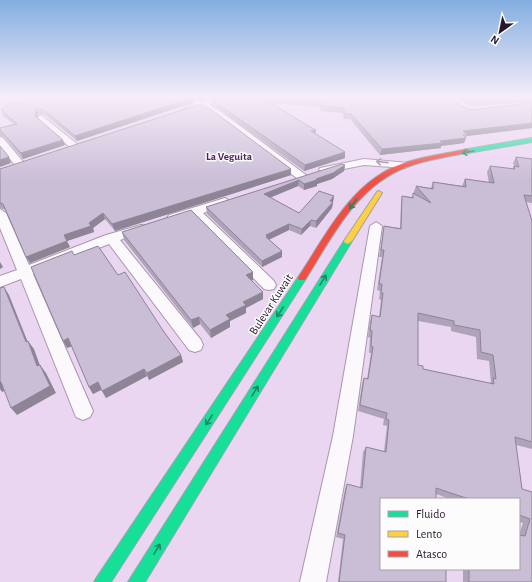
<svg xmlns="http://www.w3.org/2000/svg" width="532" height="582" viewBox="0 0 532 582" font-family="'Alegreya Sans',sans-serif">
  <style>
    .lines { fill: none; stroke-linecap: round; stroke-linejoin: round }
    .street-casing { stroke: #a896ae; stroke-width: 2 }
    .fast-casing { stroke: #99a3b2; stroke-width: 2 }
    .slow-casing { stroke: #99a3b2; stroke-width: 2 }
    .jam-casing { stroke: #99a3b2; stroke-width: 2 }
    .street { fill: #fcf9fd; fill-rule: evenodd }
    .fast { fill: #16e098; fill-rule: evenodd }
    .slow { fill: #ffcf43; fill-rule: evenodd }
    .jam { fill: #f24e42; fill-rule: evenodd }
    .wall { fill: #aea3b8; fill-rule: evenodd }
    .shaded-wall { fill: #8d8496 }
    .building { fill: #cabdd6; stroke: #8d8496; fill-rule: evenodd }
    .oneway { stroke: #1f8668 }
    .oneway2 { stroke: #9d93a0 }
    .labels { text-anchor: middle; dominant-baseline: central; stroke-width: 3; stroke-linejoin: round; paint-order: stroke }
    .far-neighbourhood-label { font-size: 11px; font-weight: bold; fill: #4d2459; stroke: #fcfcfc }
    .street-label { font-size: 12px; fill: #29172e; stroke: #fcfcfc }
  </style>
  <rect width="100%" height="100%" fill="#ebd6f2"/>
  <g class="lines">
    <defs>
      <path id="street" d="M214 98H227L209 105 220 111 306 175 307 177 306 179H298L214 115 201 108 183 114 179 111 195 104 193 102 194 100 203 102Z
        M41 115 77 144 79 146 77 148H71L38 120 37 118Z
        M0 137 3 138 25 164 26 166 25 168H17L0 146Z
        M364 159 409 163 410 165 405 168 364 165 324 173 319 170 320 168Z
        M225 198 231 202 229 205 203 213 274 281 276 285 274 289 269 290 264 289 193 216 173 222 167 218 169 215Z
        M0 209 6 213 29 265 106 235 141 225 146 226 147 229 146 232 120 240 201 340 203 345 201 350 195 352 189 350 109 244 33 274 93 411 90 417 83 420 76 417 21 279 0 287V276L17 270 0 228Z
        M376 222 382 226 353 436 326 582H300L333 436 370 226Z"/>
      <path id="fast" d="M532 138V142L468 153 465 151 468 149Z
        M348 238 352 241 145 582H128L344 241Z
        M302 275 306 278 305 280 111 582H94L97 577 299 276Z"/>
      <path id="slow" d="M379 191 382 193 352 241 348 244 345 243 344 241 377 192Z"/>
      <path id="jam" d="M468 149 470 150V152C449 157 428 159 407 167 357 185 332 237 305 280H299L298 278 299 276C325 237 349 187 394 167 417 157 443 154 468 149Z"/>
    </defs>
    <use href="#street" class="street-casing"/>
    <use href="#fast" class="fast-casing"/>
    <use href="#slow" class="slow-casing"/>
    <use href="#jam" class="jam-casing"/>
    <use href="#street" class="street"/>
    <use href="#fast" class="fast"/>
    <use href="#slow" class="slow"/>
    <use href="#jam" class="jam"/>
  </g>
  <path class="wall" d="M27 98H209L203 100 193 99 192 103 77 141 45 115 38 114 37 118 65 145 23 159 4 137 0 136V128L14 124 3 116 1 110 22 102Z
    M216 98H451L461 106 471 110 532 128 467 136 464 143 441 146V148L380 155 350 119H344L343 113 320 111 321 107 271 103 315 134 345 158 304 171 213 105 212 100Z
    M458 98H532V102L471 106Z
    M516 157 532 159V203L526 202 532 221V449L516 445 522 489 532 492V582H463V569H519V535L523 523 519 522V499H450L436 494 381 499 446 582H338L343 539 336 537 345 489 347 484 360 488 363 452 366 447 384 451 387 426 383 425 384 419 358 411 362 384 364 378 367 379 371 353H369L370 338 368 337 370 322 372 315 379 317 381 300 379 299 380 291 377 290 382 257H379L383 232 384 226 400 228 401 203 402 196 412 197 416 186 431 188 433 182 462 186 465 179 489 183 487 172 490 166 512 169 514 166 513 163ZM418 321 451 327V331L476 337 477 359 489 361 491 382 490 383 423 369 418 365Z
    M345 165 344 171 332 179 317 184V186L304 190 298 186 270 198 299 213 334 196 332 208 316 228 310 226 301 235 289 230 269 240 282 251V257L262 267 207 214 206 207Z
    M0 169H291V175L115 231 105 219 93 228 94 232 67 241 70 247 30 263 6 210 0 208Z
    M122 232 253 280 251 281 263 292V299L246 308V313L230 321V327L211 338 200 324 193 328 124 240Z
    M74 255 118 275 164 332 181 355 183 362 149 380 147 376 106 398 102 390 93 394 89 387 72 346 67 348Z"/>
  <path class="shaded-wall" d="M191 98H193L192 103 77 141 75 136Z
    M203 98H209L203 100Z
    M36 109 38 114 37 121 35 116Z
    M532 123V128L467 136 468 135H463V131Z
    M316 130 315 136 311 131Z
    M466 138 464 143 441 146V148L380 155 382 149Z
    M63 140 65 145 23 159 21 153Z
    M345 152V158L304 171 305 165Z
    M9 157 11 163 0 167V160Z
    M345 165 344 171 332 179 317 184V186L304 190V184Z
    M291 169V175L115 231 112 224Z
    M299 180 298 186 264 200V194Z
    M334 196 332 208 316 228V221L330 201Z
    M103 213 105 219 93 228 94 232 67 241 70 247 30 263 26 257 64 235 89 223Z
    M311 220 310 226 301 235 302 229Z
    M289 224V230L268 240V243L266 235Z
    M282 251V257L262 267V261Z
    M0 262 3 267 0 269Z
    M253 272V280L246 283V275Z
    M4 287 9 295 31 350 26 342Z
    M263 292V299L246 308V313L230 321V327L211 338 210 330 226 315 243 302Z
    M199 317 200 324 193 328 191 320Z
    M68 338 72 346 67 348 63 341Z
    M28 341 34 349 43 374 37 366Z
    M181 355 183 362 149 380 147 373Z
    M40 365 46 373 56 393 17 415 11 408Z
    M144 369 147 376 106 398 102 391Z
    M0 382H1L8 389 2 392 0 389Z
    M98 382 102 389 93 394 89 387Z"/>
  <path class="building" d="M27 98H191L75 136 43 109H36L35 116 63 140 21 153 1 131H0V128L17 124 1 110 10 103 22 102Z
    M216 98H263L310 127 316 130 311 131 345 152 305 165 212 100Z
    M277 98H451L461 106 471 110 532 103V123L463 131 468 135H463L466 138 440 141 443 143 382 149 351 114H344V108L321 106 322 102Z
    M469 98H509L473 101Z
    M201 104 213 111 291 169 112 224 103 213 89 223 91 226 64 235 67 241 26 257 3 204 0 203V169Z
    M0 146 9 157 0 160Z
    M516 157 532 159V196L524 195 532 221V442L515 437 522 489 532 492V582H469V569H519V535L525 536 530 519 519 515V499H469L436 488V499H381V569H446V582H339L345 535 338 533 347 484 362 488 366 447 386 452 389 420 386 419 387 413 360 405 364 378 368 379 373 347 371 346 372 331 370 330 372 315 380 317 383 293H381L382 284H379L384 250H381L384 226 401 229 402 196 413 198V193L431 203 416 186 433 189V182L466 187 465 179 494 183 490 166 515 169 514 166 519 167ZM418 313 454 321V325L480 330 481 352 493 355 496 379 493 378 494 384 423 369V366L418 365Z
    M342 164 345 165 333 173 316 179 317 180 304 184 299 180 264 194 299 213 319 191 334 196 330 201 333 202 316 221 311 220 302 229 289 224 266 235 268 236 266 237 282 251 262 261 206 207Z
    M191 210 253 272 246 275 263 292 243 302 246 305 226 315 230 319 210 330 199 317 191 320 122 232Z
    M98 246 118 275 125 272 164 332 181 355 147 373 144 369 102 391 98 382 89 387 68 338 63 341 31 267 72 251 74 255Z
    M4 287 26 342 28 341 37 366 40 365 50 386 11 408 1 382H0V288Z"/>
  <defs><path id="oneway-shaft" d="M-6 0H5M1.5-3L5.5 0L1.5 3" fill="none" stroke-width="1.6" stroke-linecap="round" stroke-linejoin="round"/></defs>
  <g class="oneway">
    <use href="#oneway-shaft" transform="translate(468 152) rotate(170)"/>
    <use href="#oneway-shaft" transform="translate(353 204) rotate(127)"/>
    <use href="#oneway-shaft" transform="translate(323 280) rotate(-58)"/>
    <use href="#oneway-shaft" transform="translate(280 312) rotate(123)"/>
    <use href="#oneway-shaft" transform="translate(255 391) rotate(-58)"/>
    <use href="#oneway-shaft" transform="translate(209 420) rotate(123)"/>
    <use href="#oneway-shaft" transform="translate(157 549) rotate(-58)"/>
  </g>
  <use class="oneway2" href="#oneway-shaft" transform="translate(382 162) rotate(-174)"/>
  <linearGradient id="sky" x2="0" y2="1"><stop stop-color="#83aee1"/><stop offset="0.54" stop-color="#f6edf9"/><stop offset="1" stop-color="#f6edf9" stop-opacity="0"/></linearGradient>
  <rect width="532" height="180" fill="url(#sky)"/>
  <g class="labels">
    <g class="far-neighbourhood-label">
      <text x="229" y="156">La Veguita</text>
    </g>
    <g class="street-label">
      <text transform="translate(271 304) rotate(-57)">Bulevar Kuwait</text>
    </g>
  </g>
  <rect x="380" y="498" width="140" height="72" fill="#fcfcfc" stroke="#a8a0aa"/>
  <rect x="388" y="511" width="20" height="6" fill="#16e098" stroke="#a8a0aa"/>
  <text x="416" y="518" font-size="12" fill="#29172e">Fluido</text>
  <rect x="388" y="531" width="20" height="6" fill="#ffcf43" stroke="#a8a0aa"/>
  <text x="416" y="538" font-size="12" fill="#29172e">Lento</text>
  <rect x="388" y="551" width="20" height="6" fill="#f24e42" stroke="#a8a0aa"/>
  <text x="416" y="558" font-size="12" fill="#29172e">Atasco</text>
  <g transform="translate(500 32) rotate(213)" stroke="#fcfcfc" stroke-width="3" paint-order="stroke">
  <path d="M0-3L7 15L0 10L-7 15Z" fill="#29172e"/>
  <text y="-6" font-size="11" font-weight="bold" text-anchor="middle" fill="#29172e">N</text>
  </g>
</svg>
